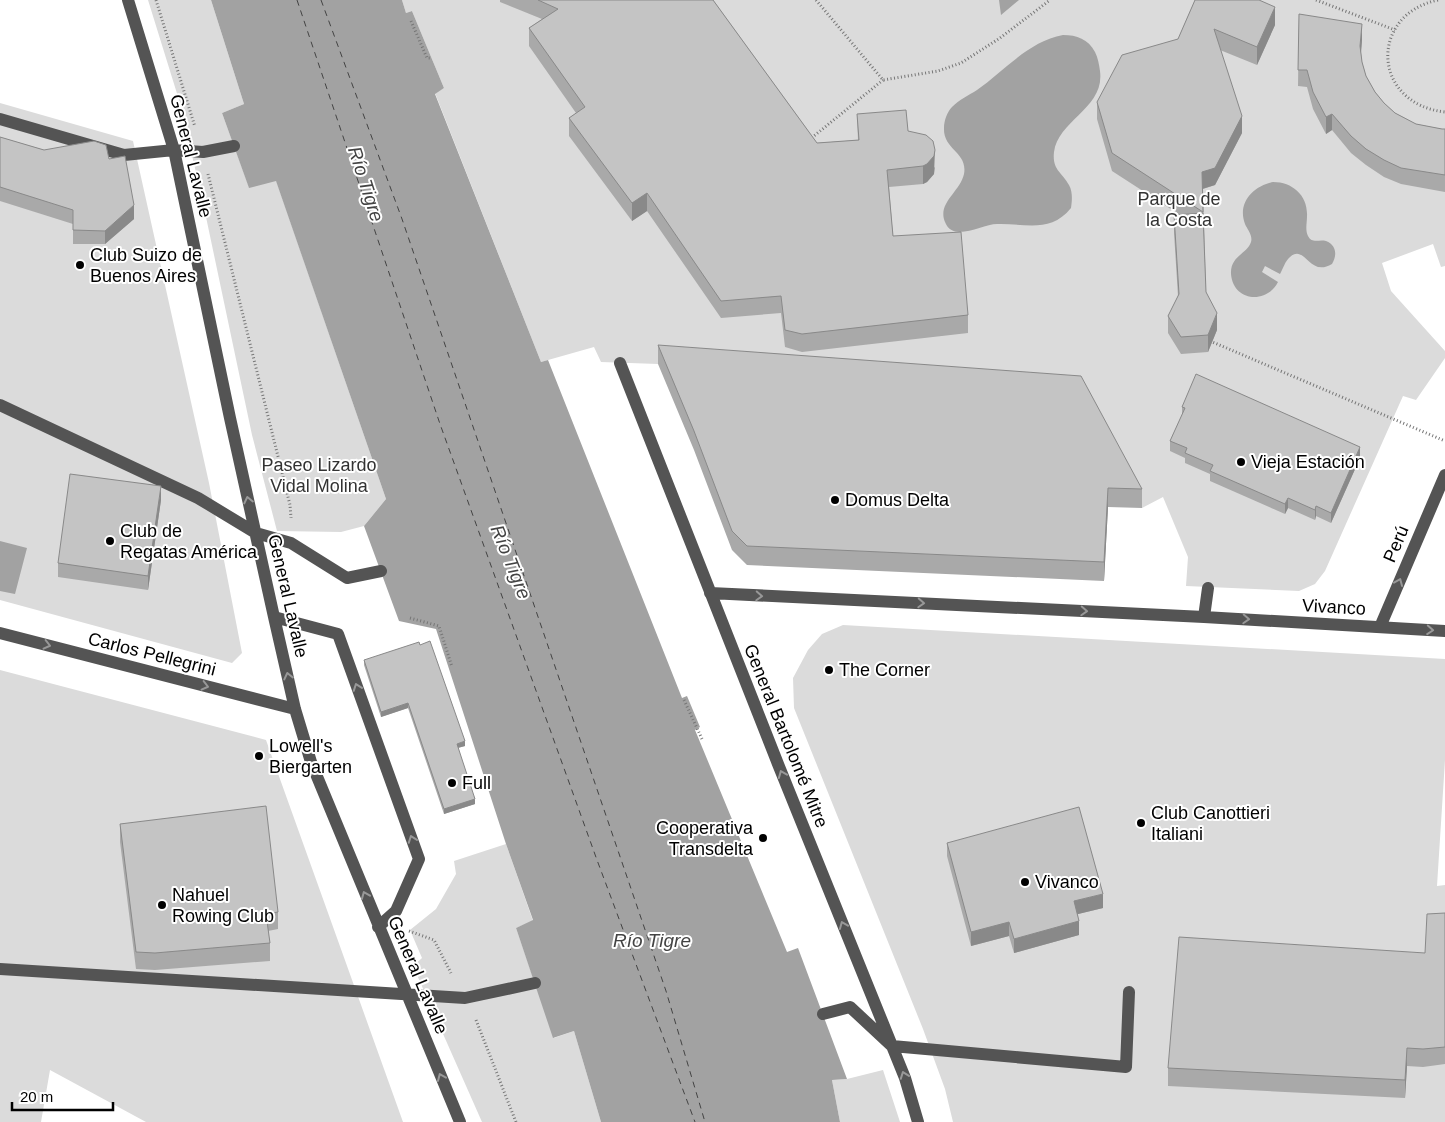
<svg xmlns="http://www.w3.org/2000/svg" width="1445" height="1122" viewBox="0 0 1445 1122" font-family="Helvetica,sans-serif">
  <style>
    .green { fill: #dbdbdb }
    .water { fill: #a2a2a2 }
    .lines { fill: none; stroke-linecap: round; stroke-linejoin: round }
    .ferry { stroke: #434343; stroke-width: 1; stroke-dasharray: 6 5; stroke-linecap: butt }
    .path { stroke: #767676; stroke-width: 3; stroke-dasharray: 1 2.5; stroke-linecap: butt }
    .minor { stroke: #545454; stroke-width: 12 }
    .wall { fill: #a9a9a9 }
    .shaded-wall { fill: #898989 }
    .building { fill: #c4c4c4; stroke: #898989 }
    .oneway { stroke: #989898 }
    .poi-dot { fill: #000; stroke: #fff; stroke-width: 2 }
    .labels { text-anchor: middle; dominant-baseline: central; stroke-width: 4; stroke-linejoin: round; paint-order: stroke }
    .street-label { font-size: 18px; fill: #000; stroke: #fff }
    .park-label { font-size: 18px; fill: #323232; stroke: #fff }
    .poi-label { font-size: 18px; fill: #000; stroke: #fff; text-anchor: start }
    .water-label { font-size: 19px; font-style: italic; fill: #434343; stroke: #fff }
  </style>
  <rect width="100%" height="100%" fill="#fff"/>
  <path class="green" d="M148 0H211L244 104 222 113 249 187 276 180 386 499 364 526 341 532 277 531 252 435 202 198 179 100Z
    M402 0H1445V266L1441 267 1433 244 1382 263 1391 291 1445 351V358L1416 400 1403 396 1325 571 1315 584 1299 591 1186 586 1188 557 1163 497 1142 508 1081 395 658 364 601 362 594 347 541 362 435 93 444 88 412 11 406 13Z
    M0 103 133 141 209 483 242 653 232 663 0 600Z
    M843 625 1445 659V760L1437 886 1445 885V1122H953L945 1089 923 1029 794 708 793 678 808 650 822 634Z
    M0 670 266 740 403 1122H146L50 1070 41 1122H0Z
    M506 844 533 921 516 928 554 1038 574 1031 601 1122H482L413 966 422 958 410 930 436 909 456 874 454 861Z
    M883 1070 900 1122H840L832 1080 847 1079Z"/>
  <path class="water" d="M211 0H402L406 13 412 11 444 88 435 94 541 362 548 360 682 698 687 696 700 727 695 730 787 952 798 948 847 1079 832 1080 840 1122H601L574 1031 553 1038 516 928 533 920 506 844 436 629 399 621 364 526 386 499 276 181 249 188 222 113 244 104Z
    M999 0H1019L1001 15Z
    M1063 35C1077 35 1088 39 1095 52 1098 58 1099 64 1100 71 1105 108 1058 120 1054 152 1052 170 1062 172 1069 185 1073 192 1072 201 1071 208 1050 234 1024 223 997 224 982 224 953 243 945 222 937 203 960 192 964 174 968 152 943 150 944 128 944 121 947 112 952 107 959 100 969 95 977 90 1004 71 1029 41 1063 35Z
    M1273 182C1293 182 1308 196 1307 216 1307 223 1305 230 1308 236 1312 244 1319 239 1326 241 1337 245 1337 256 1332 264 1309 278 1305 243 1290 257 1285 261 1283 269 1280 274L1265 266 1262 272 1278 282C1266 305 1233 301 1231 274 1230 256 1247 254 1251 242 1253 235 1247 229 1245 224 1237 203 1253 186 1273 182Z
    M0 541 27 548 15 594 0 591Z"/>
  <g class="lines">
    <path class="ferry" d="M297 0 440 424 597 860 695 1122
      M321 0 402 219 666 991 705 1122"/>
    <path class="path" d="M156 0 195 127
      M816 0 883 80 938 71 961 63 1000 38 1050 0
      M1316 0 1395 30
      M1438 0C1368 15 1372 104 1445 112
      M411 21 427 58H431
      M809 140 883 80
      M208 174 290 505 291 518
      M1210 341 1445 441
      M410 618 439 626 452 667
      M684 700 702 739
      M409 931 434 940 451 973
      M476 1020 516 1122"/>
    <path class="minor" d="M128 0 174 150 230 418 274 617 295 709 311 762 460 1122
      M0 119 124 155 174 150 203 152 234 146
      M620 363 778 764 905 1078 918 1122
      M0 405 198 498 256 533 291 543 347 578 381 571
      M710 593 1204 617 1445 631
      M274 617 338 634 419 859 396 911 378 927
      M1204 617 1208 588
      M1380 627 1445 475
      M0 633 295 709
      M0 969 465 998 535 983
      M823 1014 850 1007 892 1046 1126 1067 1129 992"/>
  </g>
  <path class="wall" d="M500 0H713L817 143 858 140 857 114 908 131 935 168 934 174 927 182 923 184 889 187 893 236 968 315V333L802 352 785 347 781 313 721 318 647 211 632 221 569 136V118L576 113 529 46V28L542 19 500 2Z
    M1195 0 1275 25 1257 65 1220 50 1242 133 1215 185 1203 189 1206 292 1217 330 1208 352 1181 354 1168 333V316L1178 296 1174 233V215H1180L1112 171 1097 119V102L1178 39Z
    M1299 14 1362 40 1361 53 1362 62 1366 76 1375 92 1384 103 1395 113 1416 124 1442 129H1445V192L1401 184 1384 177 1366 165 1351 153 1332 130 1326 134 1313 109 1307 87 1298 86Z
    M0 137 44 150 109 159 134 219 105 244H73V224L0 201Z
    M658 345 1142 489V508L1108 507 1104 581 747 565 732 550 694 450 658 364Z
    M1182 407 1360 458 1331 523 1316 516 1315 520 1288 508 1285 514 1210 481V474L1185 463V458L1170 451V441L1182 415Z
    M161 500 148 590 58 577V563Z
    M364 660 465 746 458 748 475 804 444 814 408 708 381 717 364 665Z
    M120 824 278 912V929L268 931 270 943V961L155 970 136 969 120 842Z
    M947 843 1103 908 1078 914 1079 935 1014 953 1009 936 971 946 947 856Z
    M1445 913V1064L1423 1067 1407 1066 1405 1098 1168 1086V1068L1425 953Z"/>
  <path class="shaded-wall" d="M1275 7V25L1257 65V47Z
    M1362 24V40L1360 63V46Z
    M1332 114V130L1326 134V117Z
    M1242 116V133L1215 185 1202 189V172Z
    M935 150 934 174 927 182 923 184V166Z
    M647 193V211L632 221V203Z
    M134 205V219L105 244V231Z
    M1217 313V330L1208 352V335Z
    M1360 447V458L1331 523V513Z
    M161 486V500L148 590V576Z
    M1108 488V507L1104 581V562Z
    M1288 498V508L1285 514V504Z
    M1316 506V516L1315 520V510Z
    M408 703V708L381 717V712Z
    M465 741V746L457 748V744Z
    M475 799V804L444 814V809Z
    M1103 894V908L1074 915V901Z
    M1079 921V935L1014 953V939Z
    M1009 922V936L971 946V932Z
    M1407 1048V1066L1405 1098V1080Z"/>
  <path class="building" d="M538 0H713L817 143 859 140 857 114 906 110 908 131 926 135 933 141 935 150 934 156 927 164 923 166 887 170 893 236 961 232 968 315 802 334 785 330 781 296 721 301 647 193 632 203 569 118 585 107 529 28 558 9Z
    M1195 0H1259L1275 7 1257 47 1214 29 1242 116 1215 168 1202 172 1203 212 1112 153 1097 102 1122 55 1178 39Z
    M1299 14 1362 24 1360 46 1362 62 1366 76 1375 92 1384 103 1395 113 1416 124 1442 129H1445V175L1401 168 1384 160 1366 149 1351 136 1332 114 1326 117 1313 92 1307 70H1298Z
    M0 137 44 150 94 141 106 145 109 159 125 156 134 205 105 231 73 230V210L0 187Z
    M1203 213 1206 292 1217 313 1208 335 1181 337 1168 316 1179 294 1174 215Z
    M658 345 1081 376 1142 489 1108 488 1104 562 747 546 732 531 694 431Z
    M1196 374 1360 447 1331 513 1316 506 1315 510 1288 498 1285 504 1210 471 1213 465 1185 453 1187 448 1170 441 1185 408 1182 407Z
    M70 474 161 486 148 576 58 563Z
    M430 641 465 741 457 744 475 799 444 809 408 703 381 712 364 660 419 642 420 645Z
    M266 806 278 912 266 914 270 943 155 953 136 952 120 824Z
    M1079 807 1103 894 1074 901 1079 921 1014 939 1009 922 971 932 947 843Z
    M1445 913V1047L1423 1049 1407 1048 1405 1080 1168 1068 1179 937 1425 953 1427 914Z"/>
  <defs><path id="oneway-chevron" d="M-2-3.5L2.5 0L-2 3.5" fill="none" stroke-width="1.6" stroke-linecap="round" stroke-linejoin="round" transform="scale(1.25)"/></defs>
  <g class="oneway">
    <use href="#oneway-chevron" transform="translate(248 500) rotate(-103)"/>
    <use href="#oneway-chevron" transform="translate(1399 582) rotate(-67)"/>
    <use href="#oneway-chevron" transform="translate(759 596) rotate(3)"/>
    <use href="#oneway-chevron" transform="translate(921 603) rotate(3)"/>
    <use href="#oneway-chevron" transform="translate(1084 611) rotate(3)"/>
    <use href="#oneway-chevron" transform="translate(1246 619) rotate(3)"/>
    <use href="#oneway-chevron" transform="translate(1430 630) rotate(4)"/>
    <use href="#oneway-chevron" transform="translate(47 645) rotate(14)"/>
    <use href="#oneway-chevron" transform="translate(288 676) rotate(-103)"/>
    <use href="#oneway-chevron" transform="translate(205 686) rotate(14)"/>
    <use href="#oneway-chevron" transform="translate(357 687) rotate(-110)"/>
    <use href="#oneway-chevron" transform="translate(782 774) rotate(-112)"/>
    <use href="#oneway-chevron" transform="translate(412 839) rotate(-110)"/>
    <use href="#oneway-chevron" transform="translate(365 895) rotate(-112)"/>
    <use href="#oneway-chevron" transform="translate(843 925) rotate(-112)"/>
    <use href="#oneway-chevron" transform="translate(904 1075) rotate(-110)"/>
    <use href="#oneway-chevron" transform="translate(441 1077) rotate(-113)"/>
  </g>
  <g class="poi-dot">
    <circle cx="80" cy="265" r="5"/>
    <circle cx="1241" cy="462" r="5"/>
    <circle cx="835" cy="500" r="5"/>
    <circle cx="110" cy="541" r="5"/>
    <circle cx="829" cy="670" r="5"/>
    <circle cx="259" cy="756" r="5"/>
    <circle cx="452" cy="783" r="5"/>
    <circle cx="1141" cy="823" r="5"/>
    <circle cx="763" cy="838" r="5"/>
    <circle cx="1025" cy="882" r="5"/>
    <circle cx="162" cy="905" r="5"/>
  </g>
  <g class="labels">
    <g class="street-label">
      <text transform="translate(191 156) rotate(76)">General Lavalle</text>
      <text transform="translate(1396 544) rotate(-67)">Perú</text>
      <text transform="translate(288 596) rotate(77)">General Lavalle</text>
      <text transform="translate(1334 607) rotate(3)">Vivanco</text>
      <text transform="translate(152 654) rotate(14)">Carlos Pellegrini</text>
      <text transform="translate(786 736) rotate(68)">General Bartolomé Mitre</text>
      <text transform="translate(418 975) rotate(67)">General Lavalle</text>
    </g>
    <g class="park-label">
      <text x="1179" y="199">Parque de<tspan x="1179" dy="21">la Costa</tspan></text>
      <text x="319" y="465">Paseo Lizardo<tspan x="319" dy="21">Vidal Molina</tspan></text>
    </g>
    <g class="poi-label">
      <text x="90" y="255">Club Suizo de<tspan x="90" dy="21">Buenos Aires</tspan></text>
      <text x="1251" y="462">Vieja Estación</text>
      <text x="845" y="500">Domus Delta</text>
      <text x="120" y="531">Club de<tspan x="120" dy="21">Regatas América</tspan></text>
      <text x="839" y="670">The Corner</text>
      <text x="269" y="746">Lowell's<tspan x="269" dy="21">Biergarten</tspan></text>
      <text x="462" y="783">Full</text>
      <text x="1151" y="813">Club Canottieri<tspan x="1151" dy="21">Italiani</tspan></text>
      <text x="753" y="828" text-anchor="end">Cooperativa<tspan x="753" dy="21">Transdelta</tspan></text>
      <text x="1035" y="882">Vivanco</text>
      <text x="172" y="895">Nahuel<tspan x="172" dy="21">Rowing Club</tspan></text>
    </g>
    <g class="water-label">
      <text transform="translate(366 184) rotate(72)">Río Tigre</text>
      <text transform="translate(511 562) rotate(68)">Río Tigre</text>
      <text x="652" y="940">Río Tigre</text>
    </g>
  </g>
  <path d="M12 1102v8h101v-8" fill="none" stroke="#000000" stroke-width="2.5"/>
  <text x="20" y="1102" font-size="15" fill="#000000" stroke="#ffffff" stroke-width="4" paint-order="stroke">20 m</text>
</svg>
